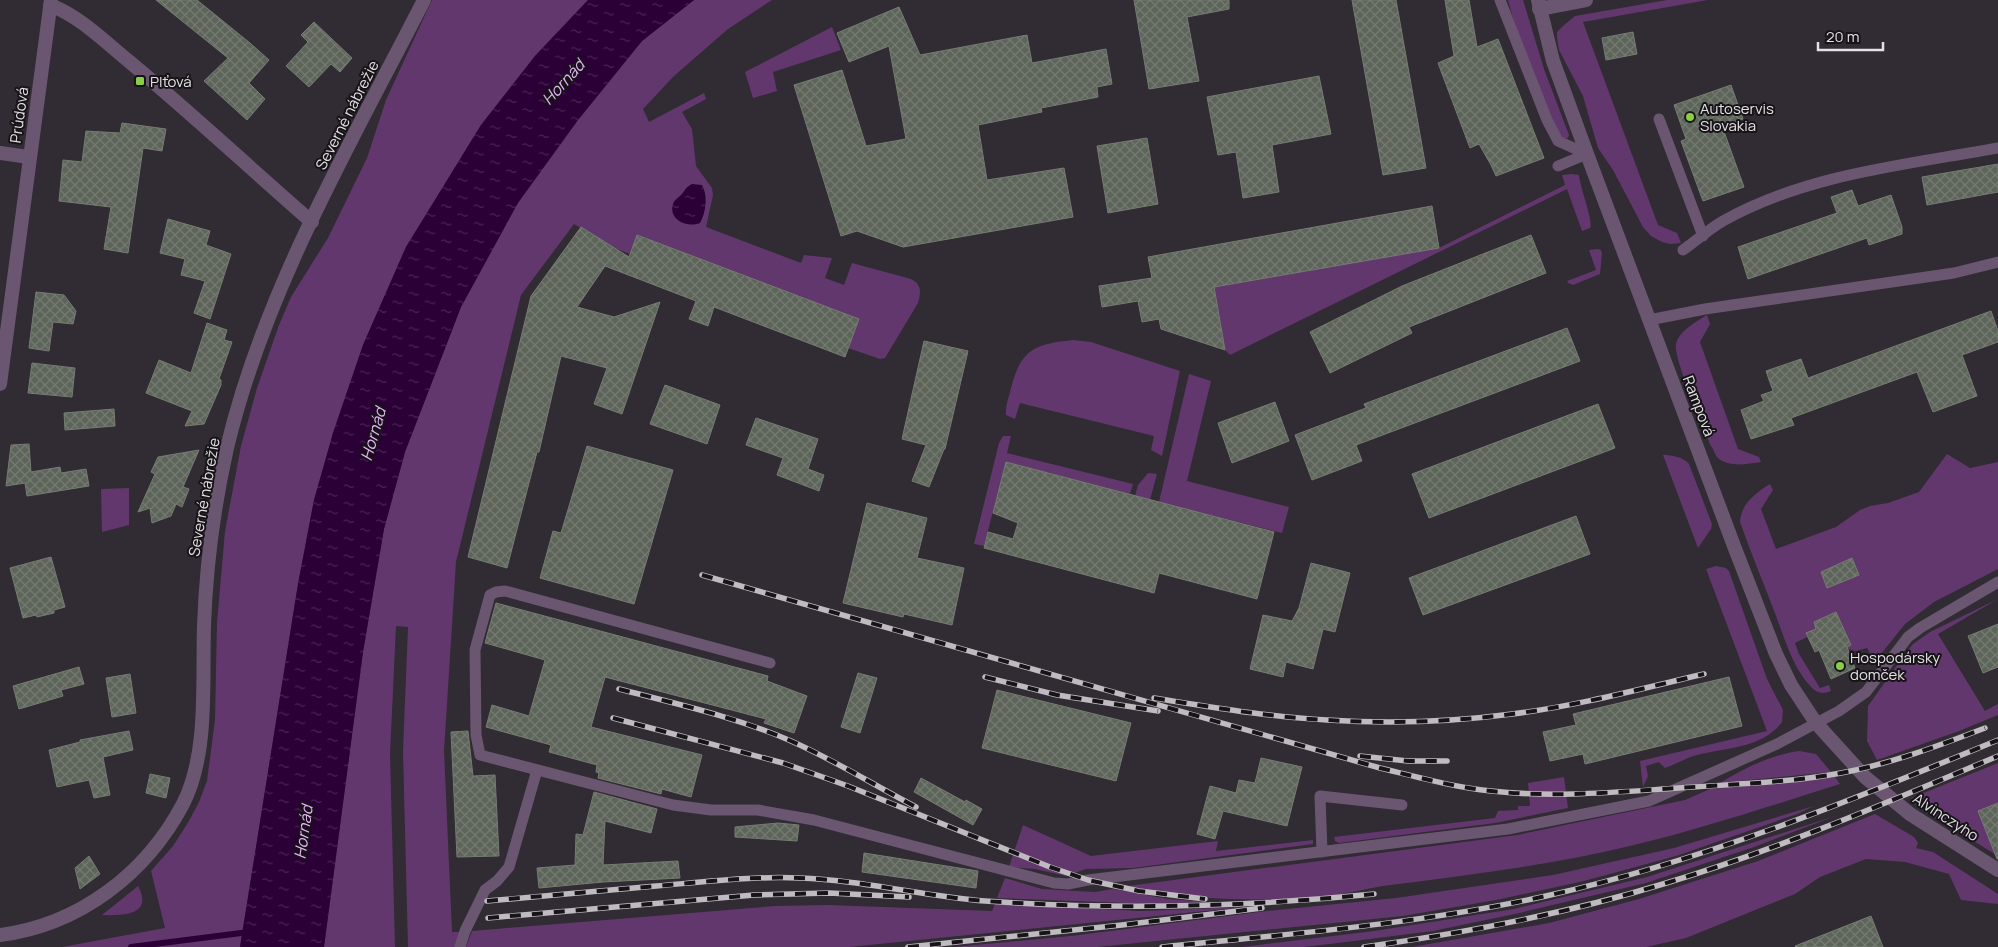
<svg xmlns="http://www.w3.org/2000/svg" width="1998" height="947" viewBox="0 0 1998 947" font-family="Manrope,sans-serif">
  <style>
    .grass { fill: #62376e }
    .water { fill: url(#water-ripples) }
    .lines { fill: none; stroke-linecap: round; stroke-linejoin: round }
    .stream { stroke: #2a0036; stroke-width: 6 }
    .building { fill: url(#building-cross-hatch); stroke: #757c71 }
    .service { stroke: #6b5671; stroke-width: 11 }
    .minor { stroke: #6b5671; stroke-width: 14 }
    .rail-casing { stroke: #c0bbc1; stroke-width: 5.5 }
    .rail { stroke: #171418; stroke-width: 4; stroke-dasharray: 11; stroke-linecap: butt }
    .poi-dot { fill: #8ace47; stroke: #171418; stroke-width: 2 }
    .labels { text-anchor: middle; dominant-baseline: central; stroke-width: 4; stroke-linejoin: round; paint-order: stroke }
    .poi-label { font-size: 15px; fill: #e5e0e6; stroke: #171418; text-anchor: start }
    .street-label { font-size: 15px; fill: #e5e0e6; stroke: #171418 }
    .water-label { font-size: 16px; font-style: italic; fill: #e8b3f8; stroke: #171418 }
  </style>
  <defs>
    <pattern id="water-ripples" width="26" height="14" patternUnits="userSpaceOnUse" patternTransform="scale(1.25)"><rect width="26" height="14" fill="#2a0036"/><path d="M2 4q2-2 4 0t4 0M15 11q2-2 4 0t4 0" fill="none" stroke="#492553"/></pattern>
    <pattern id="building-cross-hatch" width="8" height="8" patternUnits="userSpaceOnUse" patternTransform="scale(1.25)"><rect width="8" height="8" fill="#5d6459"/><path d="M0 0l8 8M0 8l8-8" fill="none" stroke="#747a71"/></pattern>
  </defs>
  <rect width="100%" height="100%" fill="#312b33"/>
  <path class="grass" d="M432 0H588L535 56 481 125 406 247 363 345 333 433 314 500 298 584 240 947H62L165 928 151 871 173 846 189 821 199 802 207 781 215 720 217 623 225 531 241 446 257 388 279 325 291 297 328 238 367 158 386 100Z
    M694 0H772L728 29 674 76 643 109 649 122 704 93 706 99 682 112 692 129 696 166 712 188 713 195 706 227 801 263 804 255 832 258 825 278 844 285 852 263 911 279C922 285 921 292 918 303L885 358 880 359 848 348 859 319 638 235 630 254 617 249 574 224 521 295 456 562 444 751 452 932H462L455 947H408L403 752 408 627 396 626 390 754 395 947H324L363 652 384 529 405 452 461 307 518 202 578 120 642 41Z
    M1508 0H1523L1544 69 1569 135 1568 138H1563C1547 116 1539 88 1530 63 1522 43 1513 21 1508 0Z
    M1667 0H1708L1583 22 1658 225 1677 233 1681 243 1670 244 1662 242 1651 236 1643 227 1613 170 1598 148 1583 96 1559 50 1557 38V32L1563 26 1575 16Z
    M832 27 841 50 773 72 777 91 753 98 745 72Z
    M1571 174 1579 175C1580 187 1594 223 1590 228L1582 231 1567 189 1230 355 1225 350 1214 287 1439 248 1565 185 1562 175Z
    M1598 249 1601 250 1602 253 1600 274 1573 285 1568 283 1567 281 1596 270 1589 250Z
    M1707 315 1710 324 1700 342 1738 449 1759 457 1761 462C1748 464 1727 468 1717 457 1715 454 1713 449 1711 446 1704 428 1673 358 1676 344 1679 331 1697 321 1707 315Z
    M1073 340 1091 342 1180 371 1162 456 1151 450 1154 436 1020 403 1015 419 1006 415C1005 406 1009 397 1011 388 1021 349 1035 344 1073 340Z
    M1189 374 1211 381 1187 481 1289 507 1282 533 1159 502Z
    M1003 436H1011L1007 453 1133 484 1130 494 1006 462 984 546 974 544 999 443Z
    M1947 454 1970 468 1998 462V569L1934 602 1905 624 1881 654 1872 657 1867 648 1856 651 1844 648 1851 645 1836 612 1814 622 1816 629 1806 634 1807 637 1795 643 1799 654 1820 688 1829 685 1831 691C1823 694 1818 694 1811 687 1791 666 1783 633 1773 608 1762 579 1750 551 1740 522 1741 503 1756 493 1770 484L1773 490 1761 509 1776 549 1836 527 1860 510 1870 506 1888 503 1919 492Z
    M1663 455C1672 455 1683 457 1689 464L1712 524 1711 529 1698 548Z
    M1148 473 1157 474 1150 500 1135 496 1138 485Z
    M129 488V525L102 532 101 489Z
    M1716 566 1726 568 1729 571 1767 679 1783 710 1782 722C1763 748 1726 748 1697 755 1686 758 1676 764 1665 768L1659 762 1646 766 1648 776 1643 787 1640 761 1767 731 1706 569Z
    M1998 599 1938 634 1985 711 1998 704V715L1959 731 1877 760 1867 741 1868 706 1905 654 1913 644 1930 632Z
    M1799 751 1816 754 1831 772 1720 783C1744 768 1771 755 1799 751Z
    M1998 763V856L1931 815 1911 798Z
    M1564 777 1568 808 1495 823 1339 843 1335 841 1334 837 1495 818 1498 811 1518 810V806H1530L1528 783Z
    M1835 777 1840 784C1770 806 1701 829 1630 846 1548 866 1466 875 1383 886 1365 889 1346 894 1328 896 1265 902 1190 901 1128 886L1517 835 1685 800 1710 789 1790 783Z
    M1814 806 1797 814 1676 856 1584 881 1496 900 1403 916 1097 947H954L1071 936 1267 911 1396 898 1553 875 1674 848Z
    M1875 814 1914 837 1918 843 1916 848 1933 852 1998 894V904L1961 900 1949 874 1905 862 1866 859 1820 877 1795 894 1686 938 1646 947H1412L1549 923 1639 899 1758 861Z
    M1835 816 1754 847 1646 883 1515 914 1433 931 1338 943 1304 947H1242L1374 931 1514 909 1647 877Z
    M1023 825 1091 856 1218 841 1216 851 1313 840V844L1133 868 1086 869 1066 876 1035 869 1009 867Z
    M1005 878 1042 889 1095 892 1113 889 1168 899 1208 902 1151 904 997 898Z
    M138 886C154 915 123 916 102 915Z
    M995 904 1141 911 1245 907 849 947H466L472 931 775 906 828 905 992 911Z"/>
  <path class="water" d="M588 0H694L642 41 578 120 518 203 461 307 405 452 384 529 363 652 324 947H240L298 584 314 500 333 433 363 345 406 247 481 125 535 56Z
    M692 184 702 185C708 195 706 213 700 223 688 228 668 220 673 204 675 199 678 198 681 195 686 190 684 188 692 184Z"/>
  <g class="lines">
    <path class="stream" d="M131 947 249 932"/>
  </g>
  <path class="building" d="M156 0H197L250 43 269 60 249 83 265 99 247 120 204 81 228 58Z
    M1134 0H1229V9L1187 17 1199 81 1149 89Z
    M1352 0H1396L1426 168 1383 175Z
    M1445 0H1469L1477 47 1498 39 1544 158 1496 176 1491 165 1479 144 1470 148 1438 63 1454 56Z
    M899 7 920 55 1027 35 1032 63 1106 49 1112 84 1097 87 1098 97 1041 108 1042 112 978 125 987 180 1064 168 1073 217 903 247 857 231 841 236 794 85 842 70 866 146 906 139 889 46 849 62 837 33Z
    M314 22 352 58 340 72 331 64 309 87 286 66 308 42 301 35Z
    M1633 32 1637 54 1606 60 1602 38Z
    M1319 76 1331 134 1272 145 1279 192 1243 198 1236 152 1218 155 1207 97Z
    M1731 85 1743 119 1722 126 1744 187 1703 201 1681 141 1686 139 1674 105Z
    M122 123 166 129 162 151 143 148 128 253 104 249 111 207 59 201 63 160 82 162 86 131 120 133Z
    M1147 138 1158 204 1108 213 1097 146Z
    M1998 164V192L1927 205 1922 177Z
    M1852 190 1858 206 1891 195 1902 227V234L1869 245 1867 238 1748 279 1738 247 1837 213 1831 197Z
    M1432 206 1439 248 1214 287 1225 350 1161 329 1159 319 1142 322 1138 301 1102 307 1099 286 1152 278 1148 257Z
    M168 219 210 231 206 245 231 254 210 319 194 313 205 281 181 275 185 259 160 253Z
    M581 227 629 257 637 235 859 319 845 357 714 307 708 326 689 319 696 301 605 266 577 307 614 317 660 302 622 414 594 404 607 368 561 356 539 452H537L507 568 468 557 531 296Z
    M1531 235 1546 273 1409 327 1412 333 1330 373 1310 332 1402 286Z
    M36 292 64 295 76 311 73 324 53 322 49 351 29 348Z
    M1991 311 1998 331V342L1962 355 1977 396 1933 412 1917 372 1791 418 1794 425 1751 439 1741 410 1764 401 1761 395 1773 391 1766 371 1801 359 1808 378Z
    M207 323 227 330 224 340 232 342 219 379 221 380V385L204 424 185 426 192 411 146 393 159 360 191 373Z
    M1567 328 1580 361 1356 445 1362 461 1312 480 1295 435 1366 408 1364 404Z
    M924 341 968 351 945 449H944L929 487 912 481 926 445 902 439Z
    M32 363 75 368 72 397 28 393Z
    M665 385 720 405 707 444 650 424Z
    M1275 402 1289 441 1232 463 1218 423Z
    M1598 404 1615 448 1429 518 1412 474Z
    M114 409 115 426 65 430 64 413Z
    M756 418 818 439 808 469 824 475 819 491 777 475 783 458 746 445Z
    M29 444 31 472 60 467 61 473 86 469 89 486 27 496 25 483 6 486 11 445Z
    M587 446 673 470 634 604 540 578 553 531 561 533Z
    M199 450 183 487 189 489 182 507 176 504 171 516 152 523 150 508 138 512 155 474 151 472 158 457Z
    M1006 462 1274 532 1257 599 1159 573 1154 593 984 548 988 532 1013 539 1018 523 993 513Z
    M867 503 927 518 917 558 964 568 952 625 904 614 903 617 843 603Z
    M1576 516 1590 554 1423 615 1409 578Z
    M51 557 65 607 54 610V613L37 617 36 615 23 618 10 568Z
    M1852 558 1859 575 1827 588 1821 572Z
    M1311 563 1350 573 1335 632 1323 629 1313 669 1286 662 1283 677 1250 669 1263 615 1292 621 1299 608Z
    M496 603 768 676 767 681 807 696 794 733 764 723 766 719 605 677 591 727 702 755 691 797 662 789 661 794 598 778 599 773 596 772 597 765 549 752 551 745 486 727 492 705 529 716 545 660 485 643Z
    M1836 612 1851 645 1847 647 1855 668 1831 679 1819 650 1815 652 1806 633 1816 629 1814 622Z
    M1998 624V667L1983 673 1968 636Z
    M79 667 84 684 61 690 63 696 19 709 13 686Z
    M858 673 877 678 860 733 841 727Z
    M130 674 136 713 112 717 106 678Z
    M1729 677 1742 726 1585 764 1583 754 1550 761 1543 732 1576 725 1573 714Z
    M997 690 1131 723 1116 781 982 748Z
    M129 731 133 750 103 757 110 795 94 798 89 780 57 787 49 750 80 742V740Z
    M468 731 473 776 495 775 499 856 457 857 451 732Z
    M1261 758 1302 767 1287 826 1223 811 1215 839 1197 834 1210 786 1236 793 1239 780 1255 783Z
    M150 774 170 778 166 798 146 793Z
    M921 778 965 802 966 800 982 809 973 825 914 792Z
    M594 792 657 809 651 833 605 821 603 865 678 861 680 878 603 882 539 888 537 868 575 865 576 834 583 835Z
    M1998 803V859H1997L1978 811Z
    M778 823 799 825 797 841 735 837V827Z
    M864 853 978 871 976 888 862 872Z
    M89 856 100 874 80 889 75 868Z
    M1871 916 1883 947H1796L1795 946Z"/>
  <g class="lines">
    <path class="service" d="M1500 0 1547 120 1558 141 1587 154
      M1659 119 1703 236
      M1558 166 1587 154
      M1683 250C1696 241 1709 229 1723 221 1807 174 1905 165 1998 148
      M1649 320 1705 309 1954 273 1998 262
      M770 663 505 591 496 592 490 595 475 650 476 735 480 755 673 805 711 810H758L814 820 1054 883 1068 884 1088 880 1508 829 1649 801 1777 744 1839 711 1866 692 1908 637 1920 628 1998 582
      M1322 852 1320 796 1402 805
      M460 947 465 931 485 890 497 881 509 867 537 770"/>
    <path class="minor" d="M1538 0 1553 61 1587 154 1734 546 1776 654 1791 685 1816 723 1865 777 1910 814 1998 870
      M50 5C81 17 105 42 131 63 192 114 251 169 312 222
      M1539 9 1586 0
      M0 153 29 157
      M0 384 51 0
      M0 935C79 925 146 874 183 804 209 753 202 682 204 626 206 567 214 506 227 448 264 291 351 143 424 0"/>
    <defs>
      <path id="rail" d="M702 575 1380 768C1417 777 1453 787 1491 791 1554 798 1617 792 1679 788 1733 784 1787 783 1841 773 1890 764 1938 746 1985 728
        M985 677 1057 695 1158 711
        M619 689C677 704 736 717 791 741 834 760 874 785 916 807
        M1154 698C1211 707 1269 717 1327 720 1388 724 1451 722 1512 714 1577 706 1640 689 1704 674
        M613 718 783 763 848 786 1050 867 1088 880 1139 891 1205 899
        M1360 756 1408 761H1447
        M487 901C543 896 600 891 656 886 704 882 751 876 799 878 862 880 923 896 985 901 1114 910 1245 907 1374 894
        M488 918 754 895 829 893 909 897
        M908 947 1122 925 1262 908
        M1162 947C1290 934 1420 924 1546 896 1703 861 1850 801 1998 740
        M1364 947C1465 933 1565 914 1663 884 1777 850 1888 802 1998 756"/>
    </defs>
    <use href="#rail" class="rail-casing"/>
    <use href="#rail" class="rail"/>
  </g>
  <g class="poi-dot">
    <rect x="135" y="76" width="10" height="10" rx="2.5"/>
    <circle cx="1690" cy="117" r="5"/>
    <circle cx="1840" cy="666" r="5"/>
  </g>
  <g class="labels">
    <g class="poi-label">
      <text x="150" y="81">Plťová</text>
      <text x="1700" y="108">Autoservis<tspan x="1700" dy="17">Slovakia</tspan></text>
      <text x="1850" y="657">Hospodársky<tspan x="1850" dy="17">domček</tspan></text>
    </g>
    <g class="street-label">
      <text transform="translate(19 115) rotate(-82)">Prúdová</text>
      <text transform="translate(347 115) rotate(-63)">Severné nábrežie</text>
      <text transform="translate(1699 406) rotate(69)">Rampová</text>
      <text transform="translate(204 497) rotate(-80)">Severné nábrežie</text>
      <text transform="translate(1946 817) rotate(33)">Alvinczyho</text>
    </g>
    <g class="water-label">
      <text transform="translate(563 82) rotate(-48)">Hornád</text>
      <text transform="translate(373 434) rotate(-74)">Hornád</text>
      <text transform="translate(303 832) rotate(-82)">Hornád</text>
    </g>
  </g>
  <path d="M1818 42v8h65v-8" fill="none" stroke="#e5e0e6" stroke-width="2.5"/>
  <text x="1826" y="42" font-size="15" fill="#e5e0e6" stroke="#171418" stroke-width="4" paint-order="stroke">20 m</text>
</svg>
